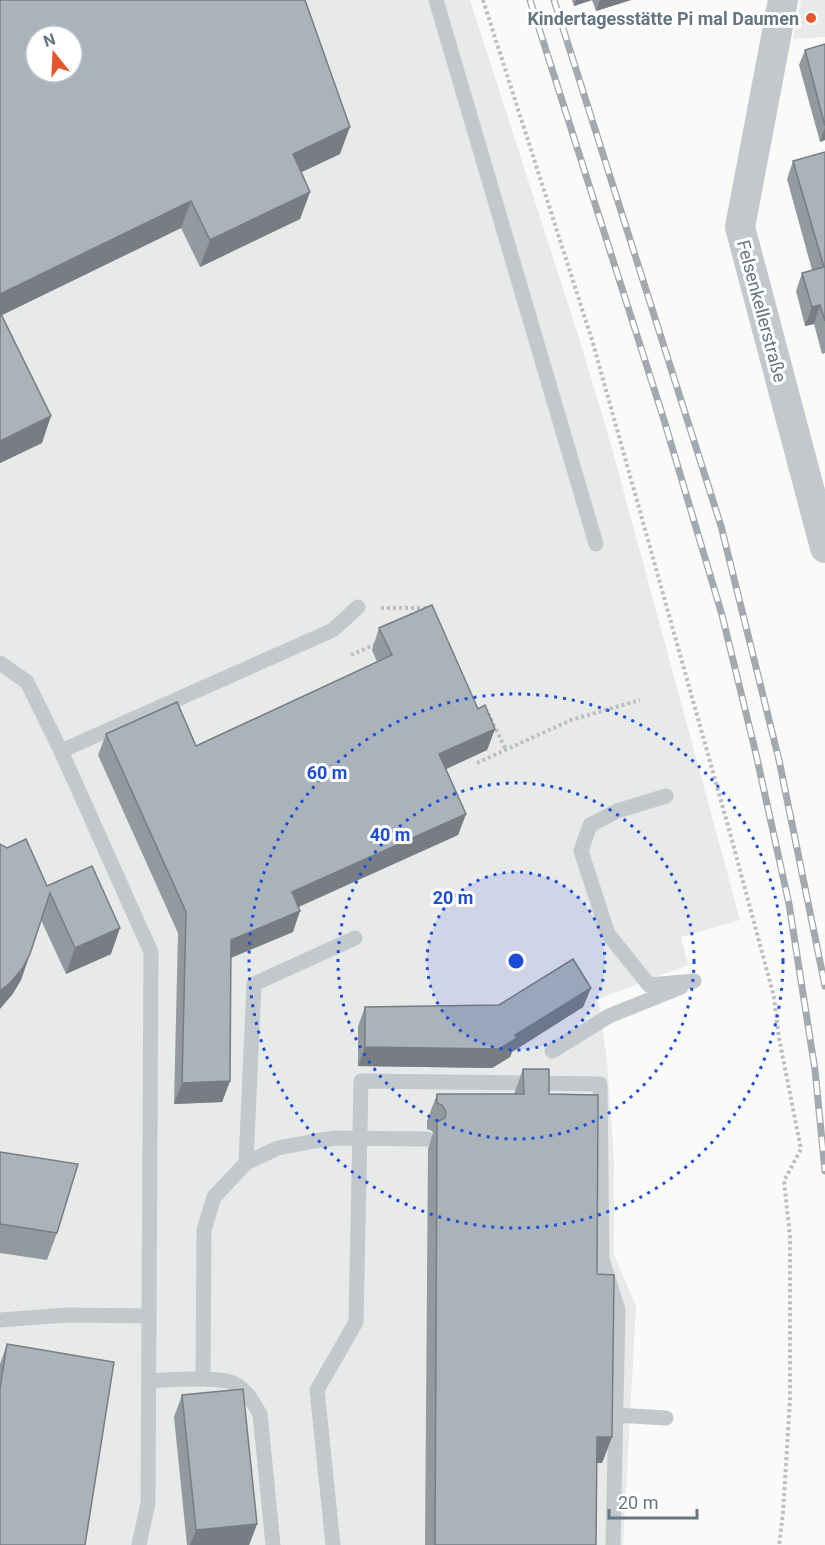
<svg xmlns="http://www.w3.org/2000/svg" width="825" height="1545" viewBox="0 0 825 1545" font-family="Roboto,sans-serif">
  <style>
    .built { fill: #e8e9e9; fill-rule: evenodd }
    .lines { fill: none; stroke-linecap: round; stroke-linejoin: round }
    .path { stroke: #bbbfc2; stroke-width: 4; stroke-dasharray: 3 3; stroke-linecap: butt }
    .service { stroke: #c3c8cc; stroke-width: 15 }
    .minor { stroke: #c3c8cc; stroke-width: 30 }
    .rail-casing { stroke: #a2aab0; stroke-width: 7 }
    .rail { stroke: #fff; stroke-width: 4.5; stroke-dasharray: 14; stroke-linecap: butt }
    .service-bridge { stroke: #c3c8cc; stroke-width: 15 }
    .wall { fill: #929a9f }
    .shaded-wall { fill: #777d82 }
    .building { fill: #aab3b9; stroke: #777d82; stroke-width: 1.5; fill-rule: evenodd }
    .ring { fill: none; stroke: #1d4ed8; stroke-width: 3; stroke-dasharray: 3 6 }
    .poi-dot { fill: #e4572e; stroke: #fff; stroke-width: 2 }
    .labels { text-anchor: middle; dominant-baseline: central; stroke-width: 6; stroke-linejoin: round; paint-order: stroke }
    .poi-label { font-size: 18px; font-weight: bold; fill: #657683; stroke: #fff; text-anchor: end }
    .street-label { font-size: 18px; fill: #657683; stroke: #fff }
    .centre { fill: #1d4ed8; stroke: #fff; stroke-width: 3 }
    .ring-label { font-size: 18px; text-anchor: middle; font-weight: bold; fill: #1d4ed8; stroke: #fff; stroke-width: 6; stroke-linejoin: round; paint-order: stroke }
  </style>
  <rect width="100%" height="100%" fill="#fafaf8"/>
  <path class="built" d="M0 0H470L578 335 610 441 740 920 681 937 688 965 598 999 607 1060 614 1159V1255L636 1306 623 1545H0ZM36 36H72V72H36Z
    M801 0H825V37L793 39Z"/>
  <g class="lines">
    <path class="path" d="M483 0 592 340 730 833 774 997 779 1038 801 1149 784 1181 790 1237V1399L783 1513 779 1545
      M381 608H426L428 611
      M351 655 376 644
      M487 716 489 715 506 750
      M477 763 571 720 640 700"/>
    <path class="service" d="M436 0 596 544
      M0 663 27 682 61 751 151 952 148 1503 139 1545
      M61 751 333 630 358 607
      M666 796 617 811 590 825 581 851 608 934 649 985 694 981
      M552 1051 609 1016 681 987
      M246 1163 254 984 355 938
      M0 1320 67 1315 149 1316
      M203 1378 204 1230 214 1197 246 1163 278 1148 315 1141
      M149 1381C168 1380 223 1375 237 1385 248 1392 253 1403 260 1414L273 1545
      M615 1415 666 1418
      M333 1545 317 1390 356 1322 361 1081 600 1084 602 1259 618 1310 613 1545"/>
    <path class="minor" d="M783 0 740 227 825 548"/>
    <defs>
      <path id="rail" d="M530 0 664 420 722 615 756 754 789 904 815 1070 825 1171
        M554 0 721 526 779 760 825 986"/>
    </defs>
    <use href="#rail" class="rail-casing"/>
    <use href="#rail" class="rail"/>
    <path class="service-bridge" d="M315 1141 336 1138 427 1139"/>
  </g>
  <path class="wall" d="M0 0 340 154 301 172 310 192 300 219 200 267 181 228 2 315 42 443 0 463Z
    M572 0H631L596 11 592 0 574 6Z
    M825 44V140L820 142 799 65 805 50Z
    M825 152V353L822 354 814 324 805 326 796 291 802 273 812 270 787 179 793 161Z
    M379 628 478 709 495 729 487 750 446 769 466 814 458 835 299 907 293 932 231 958 230 1081 222 1102 174 1104 178 933 98 755 106 734 196 746 377 662 372 650Z
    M47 886 111 954 66 974 41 920 21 980 12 995Z
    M591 988 583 1007 512 1052 510 1057 492 1068 358 1066V1026L365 1007 499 1005Z
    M523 1069 549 1094 597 1274 612 1437 602 1463H597L596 1545H425L428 1149 433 1133 432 1131 427 1129V1121L437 1094H514Z
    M0 1152 57 1233 47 1260 0 1253Z
    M7 1344 0 1545V1364Z
    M182 1395 257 1524 249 1545H187L174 1417Z"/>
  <path class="shaded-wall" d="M576 0H592L574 6Z
    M600 0H631L596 11Z
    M350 127 340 154 283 181 293 154Z
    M825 127V140L820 142Z
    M310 192 300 219 200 267 210 240Z
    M191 201 181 228 0 316V294Z
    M820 305 814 324 805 326 812 307Z
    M51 416 42 443 0 463V441Z
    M495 729 487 750 431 776 439 754Z
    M466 814 458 835 284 913 292 892Z
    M300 911 293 932 223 961 231 940Z
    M120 928 111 954 66 974 75 948Z
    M30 954 21 980 12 995 0 1009V991Z
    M591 988 583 1007 512 1052 510 1057 492 1068 358 1066 365 1047 515 1035Z
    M230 1081 222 1102 174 1104 182 1083Z
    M597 1437H612L602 1463H587Z
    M257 1524 249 1545H190L196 1530Z"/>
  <path class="building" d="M0 0H305L350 127 293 154 310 192 210 240 191 201 0 294ZM36 36H72V72H36Z
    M825 44V126L805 50Z
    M825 152V321L820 305 812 307 802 273 824 267 793 161Z
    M0 312 51 416 0 441Z
    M432 605 478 709 485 705 495 729 439 754 466 814 292 892 300 911 231 940 230 1081 182 1083 186 912 106 734 177 702 196 746 392 655 379 628Z
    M26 839 47 886 92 866 120 928 75 948 50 893 30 954 22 969 10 983 0 991V844L7 848Z
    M573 959 591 988 515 1035 517 1038 499 1049 365 1047V1007L499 1005Z
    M523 1069H549V1094L598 1095 597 1274 614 1275 612 1437H597L596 1545H435L437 1122 445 1118 446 1112 442 1105 437 1103V1094H524Z
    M0 1152 78 1164 57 1233 0 1224Z
    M7 1344 114 1362 85 1545H0V1388Z
    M243 1389 257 1524 196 1530 182 1395Z"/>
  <circle cx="516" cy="961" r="89" fill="#1d4ed8" fill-opacity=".12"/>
  <g class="ring">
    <circle cx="516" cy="961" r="89"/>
    <circle cx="516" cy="961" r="178"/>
    <circle cx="516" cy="961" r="267"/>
  </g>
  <circle class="poi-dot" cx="811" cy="18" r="6"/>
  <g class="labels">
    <g class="poi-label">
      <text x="799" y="18">Kindertagesstätte Pi mal Daumen</text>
    </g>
    <g class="street-label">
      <text transform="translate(762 311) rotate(75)">Felsenkellerstraße</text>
    </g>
  </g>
  <circle cx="516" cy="961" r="9" class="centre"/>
  <g class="ring-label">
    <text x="327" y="779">60 m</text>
    <text x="390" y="841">40 m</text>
    <text x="453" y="904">20 m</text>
  </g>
  <g transform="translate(54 54) rotate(342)"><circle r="28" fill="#ffffff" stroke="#c1c8cd" stroke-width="1.5"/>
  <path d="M0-4.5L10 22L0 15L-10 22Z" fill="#e4572e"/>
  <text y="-9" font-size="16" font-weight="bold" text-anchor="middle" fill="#657683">N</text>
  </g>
  <path d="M609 1509v9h88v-9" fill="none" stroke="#657683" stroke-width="3"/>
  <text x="618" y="1509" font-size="18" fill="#657683" stroke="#ffffff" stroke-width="4.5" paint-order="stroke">20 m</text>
</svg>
